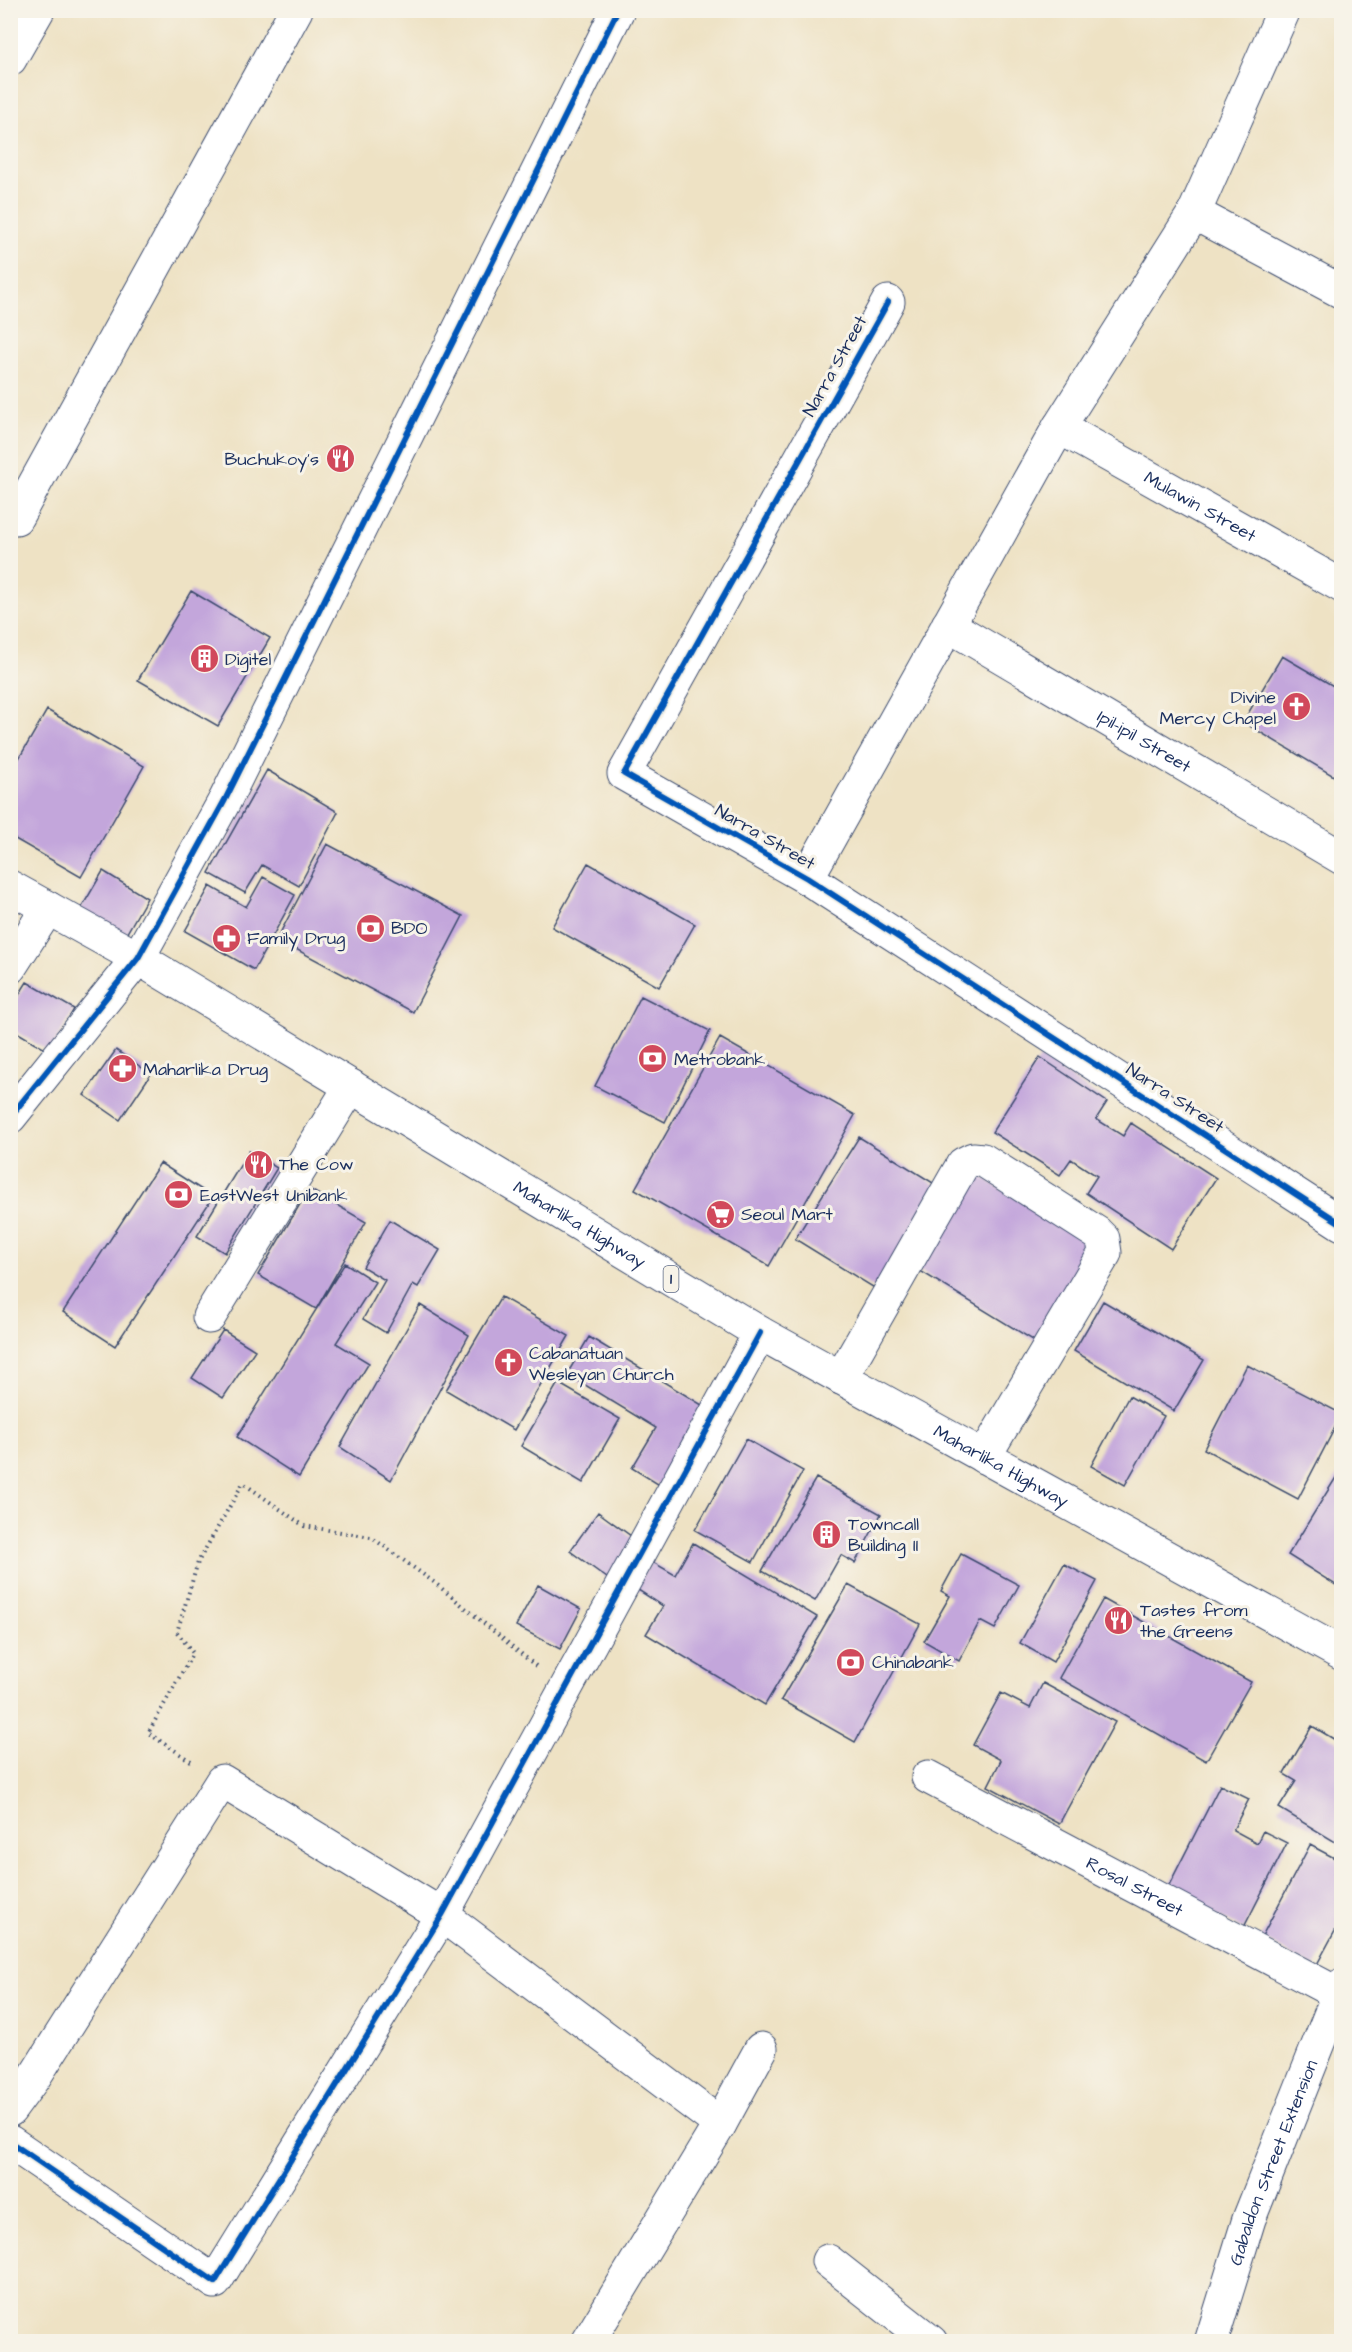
<svg xmlns="http://www.w3.org/2000/svg" width="1352" height="2352" viewBox="0 0 1352 2352" font-family="'Architects Daughter',sans-serif">
  <style>
    .building { fill: #c3a6db }
    .lines { fill: none; stroke-linecap: round; stroke-linejoin: round }
    .minor-casing { stroke: #3b4a6d; stroke-width: 35 }
    .major-casing { stroke: #3b4a6d; stroke-width: 35 }
    .path { stroke: #3b4a6d; stroke-width: 4; stroke-dasharray: 1.5 4.5; stroke-linecap: butt }
    .minor { stroke: #fff; stroke-width: 33 }
    .major { stroke: #fff; stroke-width: 33 }
    .cycleway-casing { stroke: #f7f3e8; stroke-width: 10 }
    .cycleway { stroke: #0057b8; stroke-width: 6 }
    .labels { text-anchor: middle; dominant-baseline: central; stroke-width: 6; stroke-linejoin: round; paint-order: stroke }
    .shield { fill: #f7f3e8; stroke: #5d6a87; stroke-width: 1.5 }
    .shield-label { font-size: 16px; font-weight: bold; fill: #1b2f5e }
    .street-label { font-size: 18px; fill: #1b2f5e; stroke: #f7f3e8 }
    .poi-label { font-size: 18px; fill: #1b2f5e; stroke: #f7f3e8; text-anchor: start }
  </style>
  <rect width="100%" height="100%" fill="#f7f3e8"/>
  <filter id="ink" filterUnits="userSpaceOnUse"><feTurbulence type="fractalNoise" baseFrequency=".0167" numOctaves="2"/><feDisplacementMap in="SourceGraphic" scale="12" xChannelSelector="R" yChannelSelector="G"/><feConvolveMatrix kernelMatrix="1 2 1 2 8 2 1 2 1" color-interpolation-filters="sRGB"/></filter>
  <filter id="wash" filterUnits="userSpaceOnUse"><feTurbulence type="fractalNoise" baseFrequency=".008" numOctaves="4" result="noise"/><feDisplacementMap in="SourceGraphic" scale="24" xChannelSelector="R" yChannelSelector="G"/><feGaussianBlur stdDeviation="1.35" result="paint"/><feColorMatrix in="noise" values="0 0 0 0 0 0 0 0 0 0 0 0 0 0 0 0 0 1.4 0 .05"/><feComposite in="paint" operator="in"/></filter>
  <g filter="url(#wash)">
    <rect width="100%" height="100%" fill="#eee2c4"/>
    <g id="blocks">
      <path class="building" d="M191 591 270 638 218 726 138 680Z
        M1282 656 1342 691V781L1243 722Z
        M47 710 144 766 81 877 10 836V774Z
        M267 770 338 812 299 886 262 865 245 893 209 873Z
        M327 844 463 916 413 1012 277 939Z
        M588 863 695 924 659 987 552 927Z
        M103 871 147 898 124 938 79 912Z
        M263 877 295 895 254 970 185 931 210 886 246 907Z
        M27 982 74 1009 50 1052 10 1028V1009Z
        M641 996 710 1031 665 1122 595 1086Z
        M720 1038 855 1115 769 1266 635 1189Z
        M116 1050 151 1074 120 1120 84 1095Z
        M1040 1057 1107 1102 1096 1119 1123 1136 1131 1123 1216 1178 1171 1249 1086 1193 1097 1176 1071 1159 1060 1175 992 1132Z
        M859 1137 938 1186 876 1289 795 1239Z
        M249 1151 277 1168 225 1253 197 1236Z
        M160 1163 213 1197 115 1346 63 1312Z
        M972 1171 1097 1248 1041 1345 917 1269Z
        M309 1189 366 1222 316 1309 258 1275Z
        M390 1220 440 1250 418 1287 413 1284 386 1333 363 1319 385 1280 363 1267Z
        M345 1263 375 1282 336 1343 369 1363 299 1477 237 1437Z
        M501 1297 569 1336 514 1430 446 1390Z
        M1103 1301 1204 1360 1174 1411 1074 1351Z
        M420 1305 469 1335 391 1480 340 1447Z
        M223 1330 255 1350 223 1398 192 1378Z
        M589 1337 707 1408 661 1486 632 1468 656 1428 567 1374Z
        M1247 1365 1342 1414 1298 1499 1204 1449Z
        M558 1383 620 1419 583 1483 521 1446Z
        M1129 1396 1164 1416 1125 1485 1091 1466Z
        M746 1439 803 1471 753 1562 695 1530Z
        M1340 1471 1342 1472V1589L1288 1555Z
        M816 1478 881 1514 855 1563 841 1555 815 1601 762 1571Z
        M598 1512 635 1539 607 1578 570 1551Z
        M693 1543 817 1617 765 1705 646 1634 663 1606 635 1588 651 1561 675 1575Z
        M961 1554 1019 1585 995 1629 980 1621 959 1661 924 1641 950 1596 941 1591Z
        M1064 1564 1097 1581 1053 1662 1020 1643Z
        M538 1585 581 1609 560 1649 516 1626Z
        M848 1585 920 1624 855 1742 781 1700Z
        M1103 1599 1251 1682 1206 1761 1059 1678Z
        M1043 1683 1115 1722 1059 1824 988 1786 1001 1760 973 1745 1001 1693 1030 1708Z
        M1312 1726 1342 1744V1846L1279 1808 1296 1781 1284 1774Z
        M1220 1785 1249 1799 1233 1830 1257 1843 1263 1831 1287 1843 1243 1929 1167 1889Z
        M1310 1845 1342 1862V1918L1315 1968 1261 1938Z"/>
    </g>
  </g>
  <g filter="url(#ink)">
    <use href="#blocks" fill-opacity="0" stroke="#3b4a6d" stroke-width="1.5"/>
    <g class="lines">
      <defs>
        <g id="minor">
          <path d="M10 59 38 10"/>
          <path d="M1194 213 1342 292"/>
          <path d="M888 302 624 774 807 878 1342 1224"/>
          <path id="s1" d="M1059 427 1342 586"/>
          <path d="M10 515 16 518 296 10"/>
          <path id="s2" d="M948 625 1342 858"/>
          <path d="M807 878 1059 427 1194 213 1284 10"/>
          <path d="M10 967 48 908"/>
          <path d="M10 1117 138 958 225 800 618 10"/>
          <path d="M209 1317 351 1086"/>
          <path d="M841 1378 963 1164 973 1159 983 1160 1097 1233 1103 1239 1105 1253 984 1457"/>
          <path id="s3" d="M928 1777 1342 1996"/>
          <path d="M10 2110 35 2076 222 1781 442 1915 720 2124"/>
          <path d="M10 2142 215 2282 442 1915 760 1333"/>
          <path d="M828 2261 931 2342"/>
          <path d="M588 2342 720 2124 761 2049"/>
          <path id="s4" d="M1211 2342 1249 2219 1342 1985"/>
        </g>
        <g id="major">
          <path id="s5" d="M10 887 138 958 760 1333 1342 1654"/>
        </g>
      </defs>
      <use href="#minor" class="minor-casing"/>
      <use href="#major" class="major-casing"/>
      <path class="path" d="M191 1761 148 1733 193 1653 177 1632 198 1562 243 1483 304 1526 371 1537 435 1583 536 1666"/>
      <use href="#minor" class="minor"/>
      <use href="#major" class="major"/>
      <defs>
        <path id="cycleway" d="M888 302 624 774 807 878 1342 1224
          M10 1117 138 958 225 800 618 10
          M10 2142 215 2282 442 1915 760 1333"/>
      </defs>
      <use href="#cycleway" class="cycleway-casing"/>
      <use href="#cycleway" class="cycleway"/>
    </g>
  </g>
  <defs>
    <symbol id="restaurant-disc" viewBox="-11 -11 22 22"><circle r="9.5" fill="#d1495b" stroke="#f7f3e8"/><path d="M-5-6h1v4h1v-4h1v4h1v-4h1v5L-1.5 .5V6h-2V.5L-5-1ZM5-6V6H3V1.5H1.5Q1.5-4 5-6Z" fill="#fff"/></symbol>
    <symbol id="building-disc" viewBox="-11 -11 22 22"><circle r="9.5" fill="#d1495b" stroke="#f7f3e8"/><path d="M-4-6H4V6H1V3H-1V6H-4ZM-2.5-4.3h1.7v1.8h-1.7ZM.8-4.3h1.7v1.8H.8ZM-2.5-1h1.7V.8h-1.7ZM.8-1h1.7V.8H.8Z" fill="#fff"/></symbol>
    <symbol id="church-disc" viewBox="-11 -11 22 22"><circle r="9.5" fill="#d1495b" stroke="#f7f3e8"/><path d="M-1.2-6h2.4v3.5h3.3v2.4h-3.3V6h-2.4V-.1h-3.3v-2.4h3.3Z" fill="#fff"/></symbol>
    <symbol id="bank-disc" viewBox="-11 -11 22 22"><circle r="9.5" fill="#d1495b" stroke="#f7f3e8"/><path d="M-6-4H6V4H-6ZM0-2.3a2.3 2.3 0 1 0 0 4.6a2.3 2.3 0 1 0 0-4.6Z" fill="#fff"/></symbol>
    <symbol id="pharmacy-disc" viewBox="-11 -11 22 22"><circle r="9.5" fill="#d1495b" stroke="#f7f3e8"/><path d="M-2-6h4v4h4v4h-4v4h-4v-4h-4v-4h4Z" fill="#fff"/></symbol>
    <symbol id="supermarket-disc" viewBox="-11 -11 22 22"><circle r="9.5" fill="#d1495b" stroke="#f7f3e8"/><path d="M-6-5.5h2.5l.6 2H6L4.5 2H-2.5L-4.4-4H-6ZM-1.5 3.2a1.3 1.3 0 1 0 .1 0ZM3 3.2a1.3 1.3 0 1 0 .1 0Z" fill="#fff"/></symbol>
  </defs>
  <g fill-rule="evenodd">
    <use href="#restaurant-disc" x="324" y="442" width="33" height="33"/>
    <use href="#building-disc" x="188" y="642" width="33" height="33"/>
    <use href="#church-disc" x="1280" y="690" width="33" height="33"/>
    <use href="#bank-disc" x="354" y="912" width="33" height="33"/>
    <use href="#pharmacy-disc" x="210" y="922" width="33" height="33"/>
    <use href="#bank-disc" x="636" y="1042" width="33" height="33"/>
    <use href="#pharmacy-disc" x="106" y="1052" width="33" height="33"/>
    <use href="#restaurant-disc" x="242" y="1148" width="33" height="33"/>
    <use href="#bank-disc" x="162" y="1178" width="33" height="33"/>
    <use href="#supermarket-disc" x="704" y="1198" width="33" height="33"/>
    <use href="#church-disc" x="492" y="1346" width="33" height="33"/>
    <use href="#building-disc" x="810" y="1518" width="33" height="33"/>
    <use href="#restaurant-disc" x="1102" y="1604" width="33" height="33"/>
    <use href="#bank-disc" x="834" y="1646" width="33" height="33"/>
  </g>
  <g class="labels">
    <rect class="shield" x="663.5" y="1266" width="15" height="26" rx="4.5"/>
    <g class="shield-label">
      <text x="671" y="1279">1</text>
    </g>
    <g class="street-label">
      <text transform="translate(835 366) rotate(-61)">Narra Street</text>
      <text stroke="none"><textPath href="#s1" startOffset="162">Mulawin Street</textPath></text>
      <text stroke="none"><textPath href="#s2" startOffset="228">Ipil-ipil Street</textPath></text>
      <text transform="translate(765 837) rotate(30)">Narra Street</text>
      <text transform="translate(1175 1098) rotate(33)">Narra Street</text>
      <text stroke="none"><textPath href="#s5" startOffset="662">Maharlika Highway</textPath></text>
      <text stroke="none"><textPath href="#s5" startOffset="1148">Maharlika Highway</textPath></text>
      <text stroke="none"><textPath href="#s3" startOffset="234">Rosal Street</textPath></text>
      <text stroke="none"><textPath href="#s4" startOffset="190">Gabaldon Street Extension</textPath></text>
    </g>
    <g class="poi-label">
      <text x="319" y="459" text-anchor="end">Buchukoy's</text>
      <text x="225" y="659">Digitel</text>
      <text x="1276" y="697" text-anchor="end">Divine<tspan x="1276" dy="21">Mercy Chapel</tspan></text>
      <text x="391" y="928">BDO</text>
      <text x="247" y="938">Family Drug</text>
      <text x="674" y="1059">Metrobank</text>
      <text x="143" y="1069">Maharlika Drug</text>
      <text x="279" y="1164">The Cow</text>
      <text x="200" y="1195">EastWest Unibank</text>
      <text x="741" y="1214">Seoul Mart</text>
      <text x="529" y="1353">Cabanatuan<tspan x="529" dy="21">Wesleyan Church</tspan></text>
      <text x="848" y="1524">Towncall<tspan x="848" dy="21">Building II</tspan></text>
      <text x="1140" y="1610">Tastes from<tspan x="1140" dy="21">the Greens</tspan></text>
      <text x="872" y="1662">Chinabank</text>
    </g>
  </g>
  <rect width="1352" height="2352" fill="none" stroke="#f7f3e8" stroke-width="36"/>
</svg>
